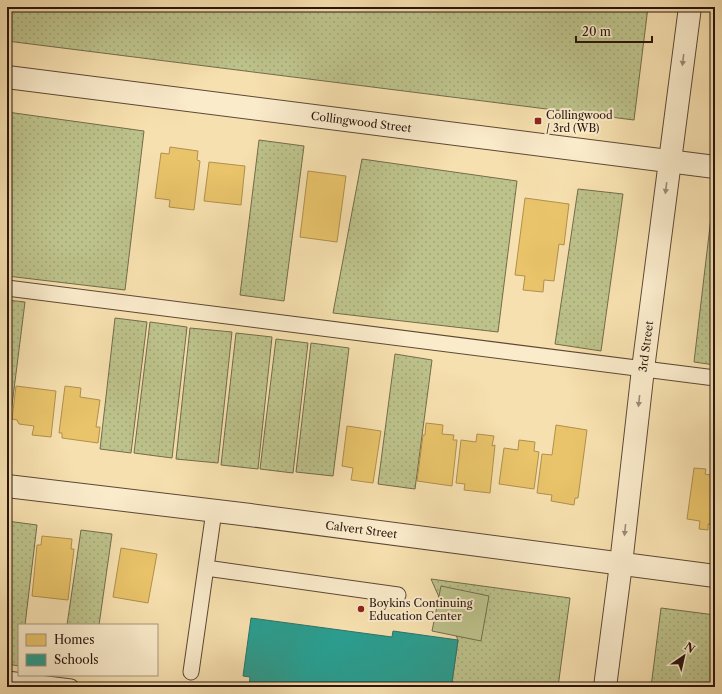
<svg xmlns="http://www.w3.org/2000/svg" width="722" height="694" viewBox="0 0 722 694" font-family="'Libre Caslon Text',serif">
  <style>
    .grass { fill: url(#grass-dots); stroke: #746c4c }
    .park { fill: #bdc28b; stroke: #746c4c }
    .homes { fill: #e9c46a; stroke: #b0904e }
    .schools { fill: #2a9d8f; stroke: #2a7468 }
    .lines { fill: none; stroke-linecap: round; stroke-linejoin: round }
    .service-casing { stroke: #5d4836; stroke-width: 17 }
    .minor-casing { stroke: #5d4836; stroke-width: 24 }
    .tertiary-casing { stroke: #5d4836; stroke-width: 24 }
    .service { stroke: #faebcb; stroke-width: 15 }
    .minor { stroke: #faebcb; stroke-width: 22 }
    .tertiary { stroke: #faebcb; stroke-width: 22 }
    .oneway { fill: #9c8b76 }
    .poi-dot { fill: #8f2418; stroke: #faebcb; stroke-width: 1.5 }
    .labels { text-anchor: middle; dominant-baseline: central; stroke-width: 4; stroke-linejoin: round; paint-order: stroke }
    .poi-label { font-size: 11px; fill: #2a150e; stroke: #faebcb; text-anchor: start }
    .street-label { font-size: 11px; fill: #2a150e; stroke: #faebcb }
  </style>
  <defs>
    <pattern id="grass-dots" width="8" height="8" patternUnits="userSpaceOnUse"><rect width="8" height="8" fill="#bdc28b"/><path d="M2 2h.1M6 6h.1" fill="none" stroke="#a3a677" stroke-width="1.8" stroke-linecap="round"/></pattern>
  </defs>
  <rect width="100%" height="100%" fill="#f7e0af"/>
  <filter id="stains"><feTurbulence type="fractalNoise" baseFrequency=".005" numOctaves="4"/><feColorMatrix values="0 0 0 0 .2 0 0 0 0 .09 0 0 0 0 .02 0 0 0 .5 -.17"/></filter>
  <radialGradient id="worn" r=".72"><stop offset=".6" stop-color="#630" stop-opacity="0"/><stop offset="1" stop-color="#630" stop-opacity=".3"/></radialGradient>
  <path class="grass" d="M7 7H648L634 120 7 41Z
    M7 112 144 131 125 290 7 276Z
    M259 140 304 146 284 301 240 295Z
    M362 159 517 181 498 332 333 313Z
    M578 189 623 194 601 351 555 344Z
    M712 209 715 210V365L694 362Z
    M7 300 25 302 7 445Z
    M115 318 147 322 131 453 100 449Z
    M150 322 187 327 172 458 134 453Z
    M190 328 232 332 218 463 176 459Z
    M236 333 272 337 258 469 221 465Z
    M276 339 308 343 293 473 260 469Z
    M311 343 349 348 333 476 296 472Z
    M395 354 432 360 415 489 378 484Z
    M7 521 37 525 25 625H19V666L7 664Z
    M81 530 112 534 99 625H67Z
    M431 579 570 598 558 687H457V683L452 682 458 640Z
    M661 608 715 615V687H651Z"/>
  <path class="park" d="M441 586 489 596 481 641 432 631Z"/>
  <path class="homes" d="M170 147 198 151 197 160 200 161 194 210 169 207 170 200 155 198 161 153 169 154Z
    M209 162 245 166 241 205 204 201Z
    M308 171 346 176 337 242 300 237Z
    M525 198 569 204 564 245 559 244 554 281 544 280 543 292 523 290 525 276 515 275Z
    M16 386 56 391 51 437 32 435 34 426 19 424 17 420 12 419Z
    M65 386 81 388 80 397 100 400 96 427H100L98 443 62 438V433H59Z
    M426 423 443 425 442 434 454 435 453 440H457L452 486 417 481 423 435H425Z
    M556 425 587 430 578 498H575L574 505 551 501 552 495 537 493 542 454 552 455Z
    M347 426 381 431 373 483 351 480 353 468 342 466Z
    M477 434 494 436 492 446 495 445 490 493 464 490 465 484 456 483 461 440 476 442Z
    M519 440 535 442 534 451 539 452 534 489 499 484 504 448 518 450Z
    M694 468 706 469 705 474 715 476V525L708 524V530L699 529 700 521 687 519Z
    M42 536 72 539 71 549H74L68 600 32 596 37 545H41Z
    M121 548 157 554 148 603 113 597Z"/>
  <path class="schools" d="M251 618 392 637 393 631 458 640 452 682 458 683 457 687H249L250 677 243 676Z"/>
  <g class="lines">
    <defs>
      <path id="service" d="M7 288 715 378
        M206 568 398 595
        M191 672 214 511
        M7 679 71 687"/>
      <g id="minor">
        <path id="s1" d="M7 77 715 167"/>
      </g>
      <g id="tertiary">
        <path id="s2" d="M7 486 250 515 715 576"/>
        <path id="s3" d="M605 687 621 564 643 369 690 7"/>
      </g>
    </defs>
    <use href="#service" class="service-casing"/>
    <use href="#minor" class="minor-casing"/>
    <use href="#tertiary" class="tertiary-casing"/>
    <use href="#service" class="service"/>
    <use href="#minor" class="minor"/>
    <use href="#tertiary" class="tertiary"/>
  </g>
  <defs><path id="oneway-solid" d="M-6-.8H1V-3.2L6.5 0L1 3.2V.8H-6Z"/></defs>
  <g class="oneway">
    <use href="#oneway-solid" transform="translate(683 60) rotate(97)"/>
    <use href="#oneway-solid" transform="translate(666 188) rotate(97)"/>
    <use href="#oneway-solid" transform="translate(639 401) rotate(96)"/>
    <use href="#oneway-solid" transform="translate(625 530) rotate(96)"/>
  </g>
  <g class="poi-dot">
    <rect x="534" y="117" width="8" height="8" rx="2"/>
    <circle cx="361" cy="609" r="4"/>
  </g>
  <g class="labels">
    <g class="poi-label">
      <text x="546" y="115">Collingwood<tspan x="546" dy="13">/ 3rd (WB)</tspan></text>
      <text x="369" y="603">Boykins Continuing<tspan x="369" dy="13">Education Center</tspan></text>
    </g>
    <g class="street-label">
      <text stroke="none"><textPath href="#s1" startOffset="357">Collingwood Street</textPath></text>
      <text stroke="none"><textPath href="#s3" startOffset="343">3rd Street</textPath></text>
      <text stroke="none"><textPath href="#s2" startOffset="357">Calvert Street</textPath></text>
    </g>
  </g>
  <rect width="722" height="694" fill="none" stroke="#f7e0af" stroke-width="24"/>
  <rect x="8" y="8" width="706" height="678" fill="none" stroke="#2a150e" stroke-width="2"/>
  <rect x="12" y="12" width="698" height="670" fill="none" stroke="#2a150e"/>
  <rect x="18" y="624" width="140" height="52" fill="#faebcb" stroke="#a7957f"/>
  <rect x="26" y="634" width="20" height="12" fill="#e9c46a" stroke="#a7957f"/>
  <text x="54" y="644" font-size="12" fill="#2a150e">Homes</text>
  <rect x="26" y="654" width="20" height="12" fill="#2a9d8f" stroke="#a7957f"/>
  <text x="54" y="664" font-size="12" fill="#2a150e">Schools</text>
  <g transform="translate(684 656) rotate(34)" stroke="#faebcb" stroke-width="3" paint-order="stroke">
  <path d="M0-3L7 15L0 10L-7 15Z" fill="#2a150e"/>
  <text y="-6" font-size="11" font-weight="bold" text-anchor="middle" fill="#2a150e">N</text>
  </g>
  <path d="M576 36v6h76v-6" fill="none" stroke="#2a150e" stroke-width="2"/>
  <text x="582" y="36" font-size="12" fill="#2a150e" stroke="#faebcb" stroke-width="3" paint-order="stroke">20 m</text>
  <rect width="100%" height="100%" filter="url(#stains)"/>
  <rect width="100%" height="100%" fill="url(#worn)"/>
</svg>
